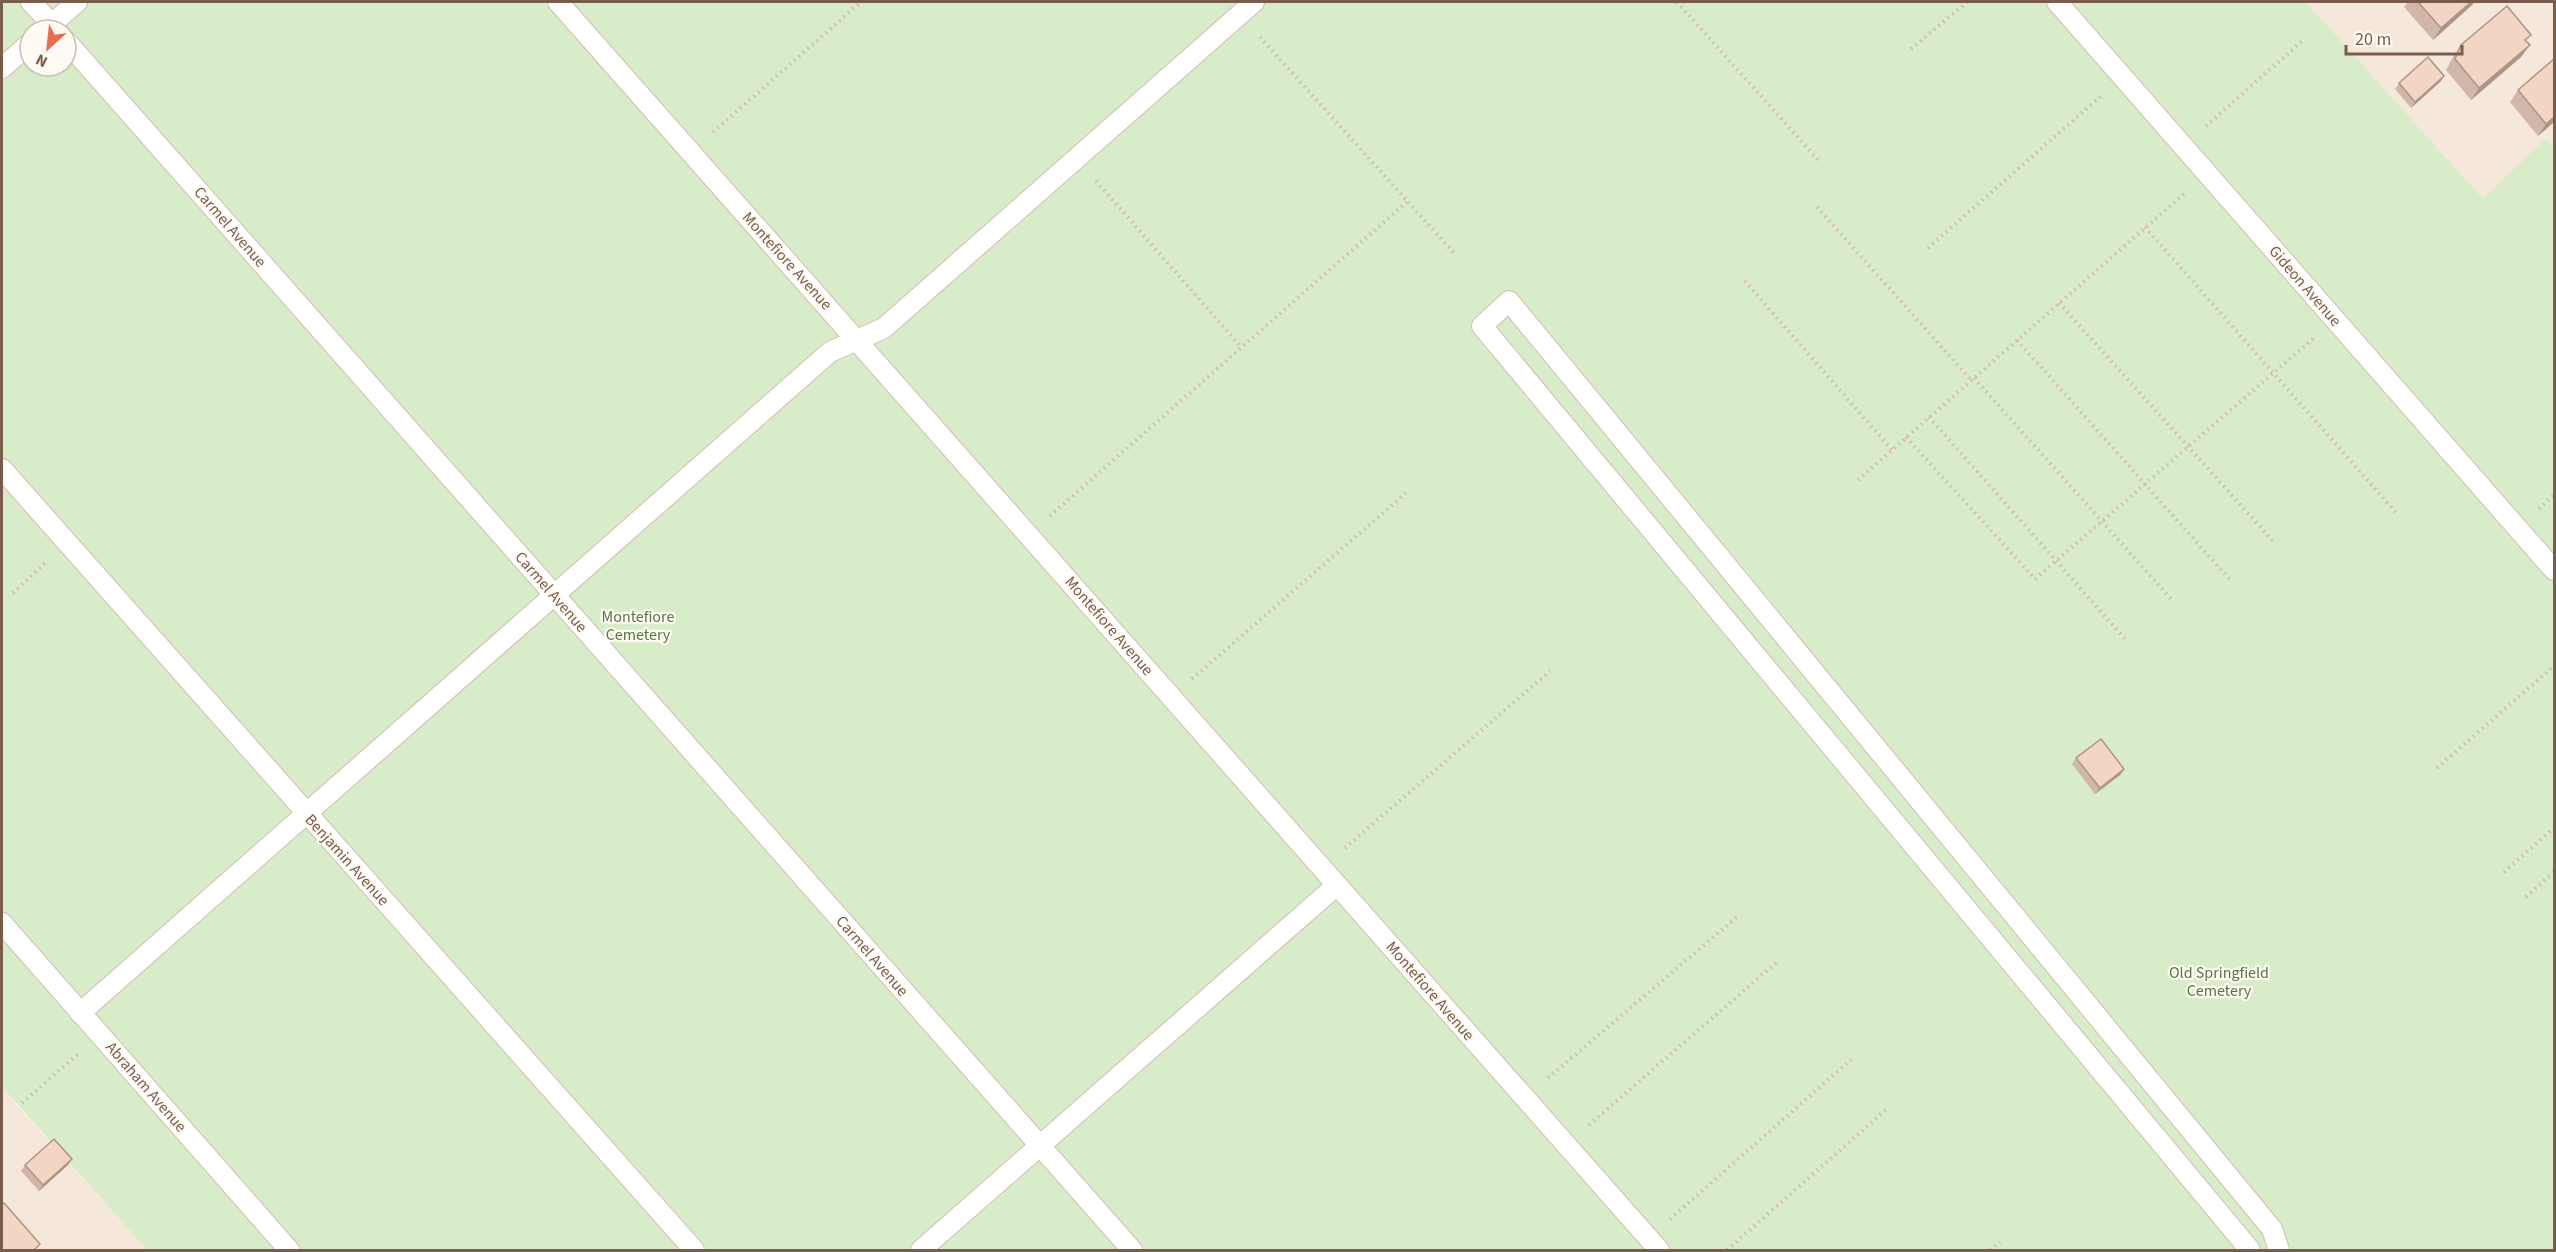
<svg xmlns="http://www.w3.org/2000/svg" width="2556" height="1252" viewBox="0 0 2556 1252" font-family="'Source Sans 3',sans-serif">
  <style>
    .residential { fill: #f5e8da }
    .green { fill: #d8ecc9; fill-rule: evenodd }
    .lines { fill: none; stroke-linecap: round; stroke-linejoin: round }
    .lane-casing { stroke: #d1beb0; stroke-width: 22 }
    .path { stroke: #d9b8a5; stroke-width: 4; stroke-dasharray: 1.5 4.5; stroke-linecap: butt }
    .lane { stroke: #fff; stroke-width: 20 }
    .wall { fill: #d1b7a8 }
    .shaded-wall { fill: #aa9588 }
    .building { fill: #f3d5c3; stroke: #aa9588; stroke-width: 1.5 }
    .labels { text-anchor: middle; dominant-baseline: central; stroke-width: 4.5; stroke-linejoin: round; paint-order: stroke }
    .street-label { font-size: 16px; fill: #7a5c4d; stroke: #fffaf3 }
    .park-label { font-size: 16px; fill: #537a41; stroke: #fffaf3 }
  </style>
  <rect width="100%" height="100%" fill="#fdf6ec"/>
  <path class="residential" d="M2306 2H2554V147L2546 138 2483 200Z
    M2 1087 16 1104 147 1250H2Z"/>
  <path class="green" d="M2 2H2306L2483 199 2546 138 2554 147V1250H147L2 1087ZM30 30H66V66H30Z"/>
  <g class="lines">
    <defs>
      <path id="lane" d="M31 2 57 30
        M558 2 1659 1250
        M2057 2 2554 570
        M45 30 77 2
        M66 41 1132 1250
        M2 68 30 43
        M2 469 694 1250
        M2 923 289 1250
        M80 1013 830 352 884 328 1254 2
        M921 1250 1337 885
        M2250 1250 1482 326 1509 301 2272 1229 2279 1250"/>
    </defs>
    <use href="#lane" class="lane-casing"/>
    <path class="path" d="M1677 2 1821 163
      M1260 37 1454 253
      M1911 49 1967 2
      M2206 126 2302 41
      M713 132 861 2
      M1096 181 1241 347
      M1817 207 1971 380
      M2145 227 2398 515
      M1928 248 2101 96
      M1745 281 1892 450
      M2059 303 2273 541
      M2017 340 2232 582
      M1974 378 2171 599
      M1929 417 2126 640
      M1906 437 2035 579 2314 338
      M1858 480 2186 192
      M2539 509 2554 495
      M1050 516 1408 201
      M13 593 45 563
      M1192 679 1406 493
      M2437 768 2554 666
      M1345 848 1550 671
      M2504 872 2554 828
      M2526 897 2554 872
      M1548 1078 1737 917
      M22 1103 78 1054
      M1589 1125 1778 961
      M1670 1219 1854 1057
      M1727 1250 1889 1107
      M1990 1250 2000 1242"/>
    <use href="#lane" class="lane"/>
  </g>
  <path class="wall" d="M2408 2H2474L2472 5 2433 40 2404 7Z
    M2526 41 2521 57 2471 100 2446 70 2453 57 2461 45Z
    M2444 76 2440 82 2411 108 2395 89 2399 83Z
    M2518 90 2554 122 2538 136 2510 102Z
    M2076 758 2124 769 2120 775 2095 794 2072 764Z
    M72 1159 68 1165 39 1191 21 1171 25 1165Z"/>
  <path class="shaded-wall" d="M2471 2H2474L2472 5 2433 40 2441 28Z
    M2530 45 2521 57 2471 100 2479 88Z
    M2444 76 2440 82 2411 108 2415 102Z
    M2554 117V122L2538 136 2546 124Z
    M2124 769 2120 775 2095 794 2100 788Z
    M72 1159 68 1165 39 1191 43 1185Z"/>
  <path class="building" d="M2418 2H2471L2441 28Z
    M2507 6 2531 35 2525 40 2530 45 2479 88 2455 59 2461 45Z
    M2428 57 2444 76 2415 102 2399 83Z
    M2554 59V117L2546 124 2518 90Z
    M2101 739 2124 769 2100 788 2076 758Z
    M54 1139 72 1159 43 1185 25 1165Z
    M4 1203 40 1244 33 1251H2V1205Z"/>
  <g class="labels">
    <g class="street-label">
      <text transform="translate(230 227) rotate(49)">Carmel Avenue</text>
      <text transform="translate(787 261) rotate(48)">Montefiore Avenue</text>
      <text transform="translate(2305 286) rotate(49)">Gideon Avenue</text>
      <text transform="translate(551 592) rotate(49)">Carmel Avenue</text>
      <text transform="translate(1109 626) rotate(49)">Montefiore Avenue</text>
      <text transform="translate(347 860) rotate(48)">Benjamin Avenue</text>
      <text transform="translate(872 956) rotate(49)">Carmel Avenue</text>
      <text transform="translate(1430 991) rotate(49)">Montefiore Avenue</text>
      <text transform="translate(146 1087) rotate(49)">Abraham Avenue</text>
    </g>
    <g class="park-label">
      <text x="638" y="617">Montefiore<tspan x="638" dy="18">Cemetery</tspan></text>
      <text x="2219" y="973">Old Springfield<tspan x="2219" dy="18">Cemetery</tspan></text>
    </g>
  </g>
  <rect width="2556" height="1252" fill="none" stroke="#7a5c4d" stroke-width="6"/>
  <g transform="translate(48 48) rotate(207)"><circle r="28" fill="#fffaf3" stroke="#cabbb1" stroke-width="1.5"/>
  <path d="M0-4.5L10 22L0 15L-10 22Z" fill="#e76f51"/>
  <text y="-9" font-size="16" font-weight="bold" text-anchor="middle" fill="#7a5c4d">N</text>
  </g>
  <path d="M2346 45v9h116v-9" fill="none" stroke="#7a5c4d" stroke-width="3"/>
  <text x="2355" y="45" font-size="18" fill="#7a5c4d" stroke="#fffaf3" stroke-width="4.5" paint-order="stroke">20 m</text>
</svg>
